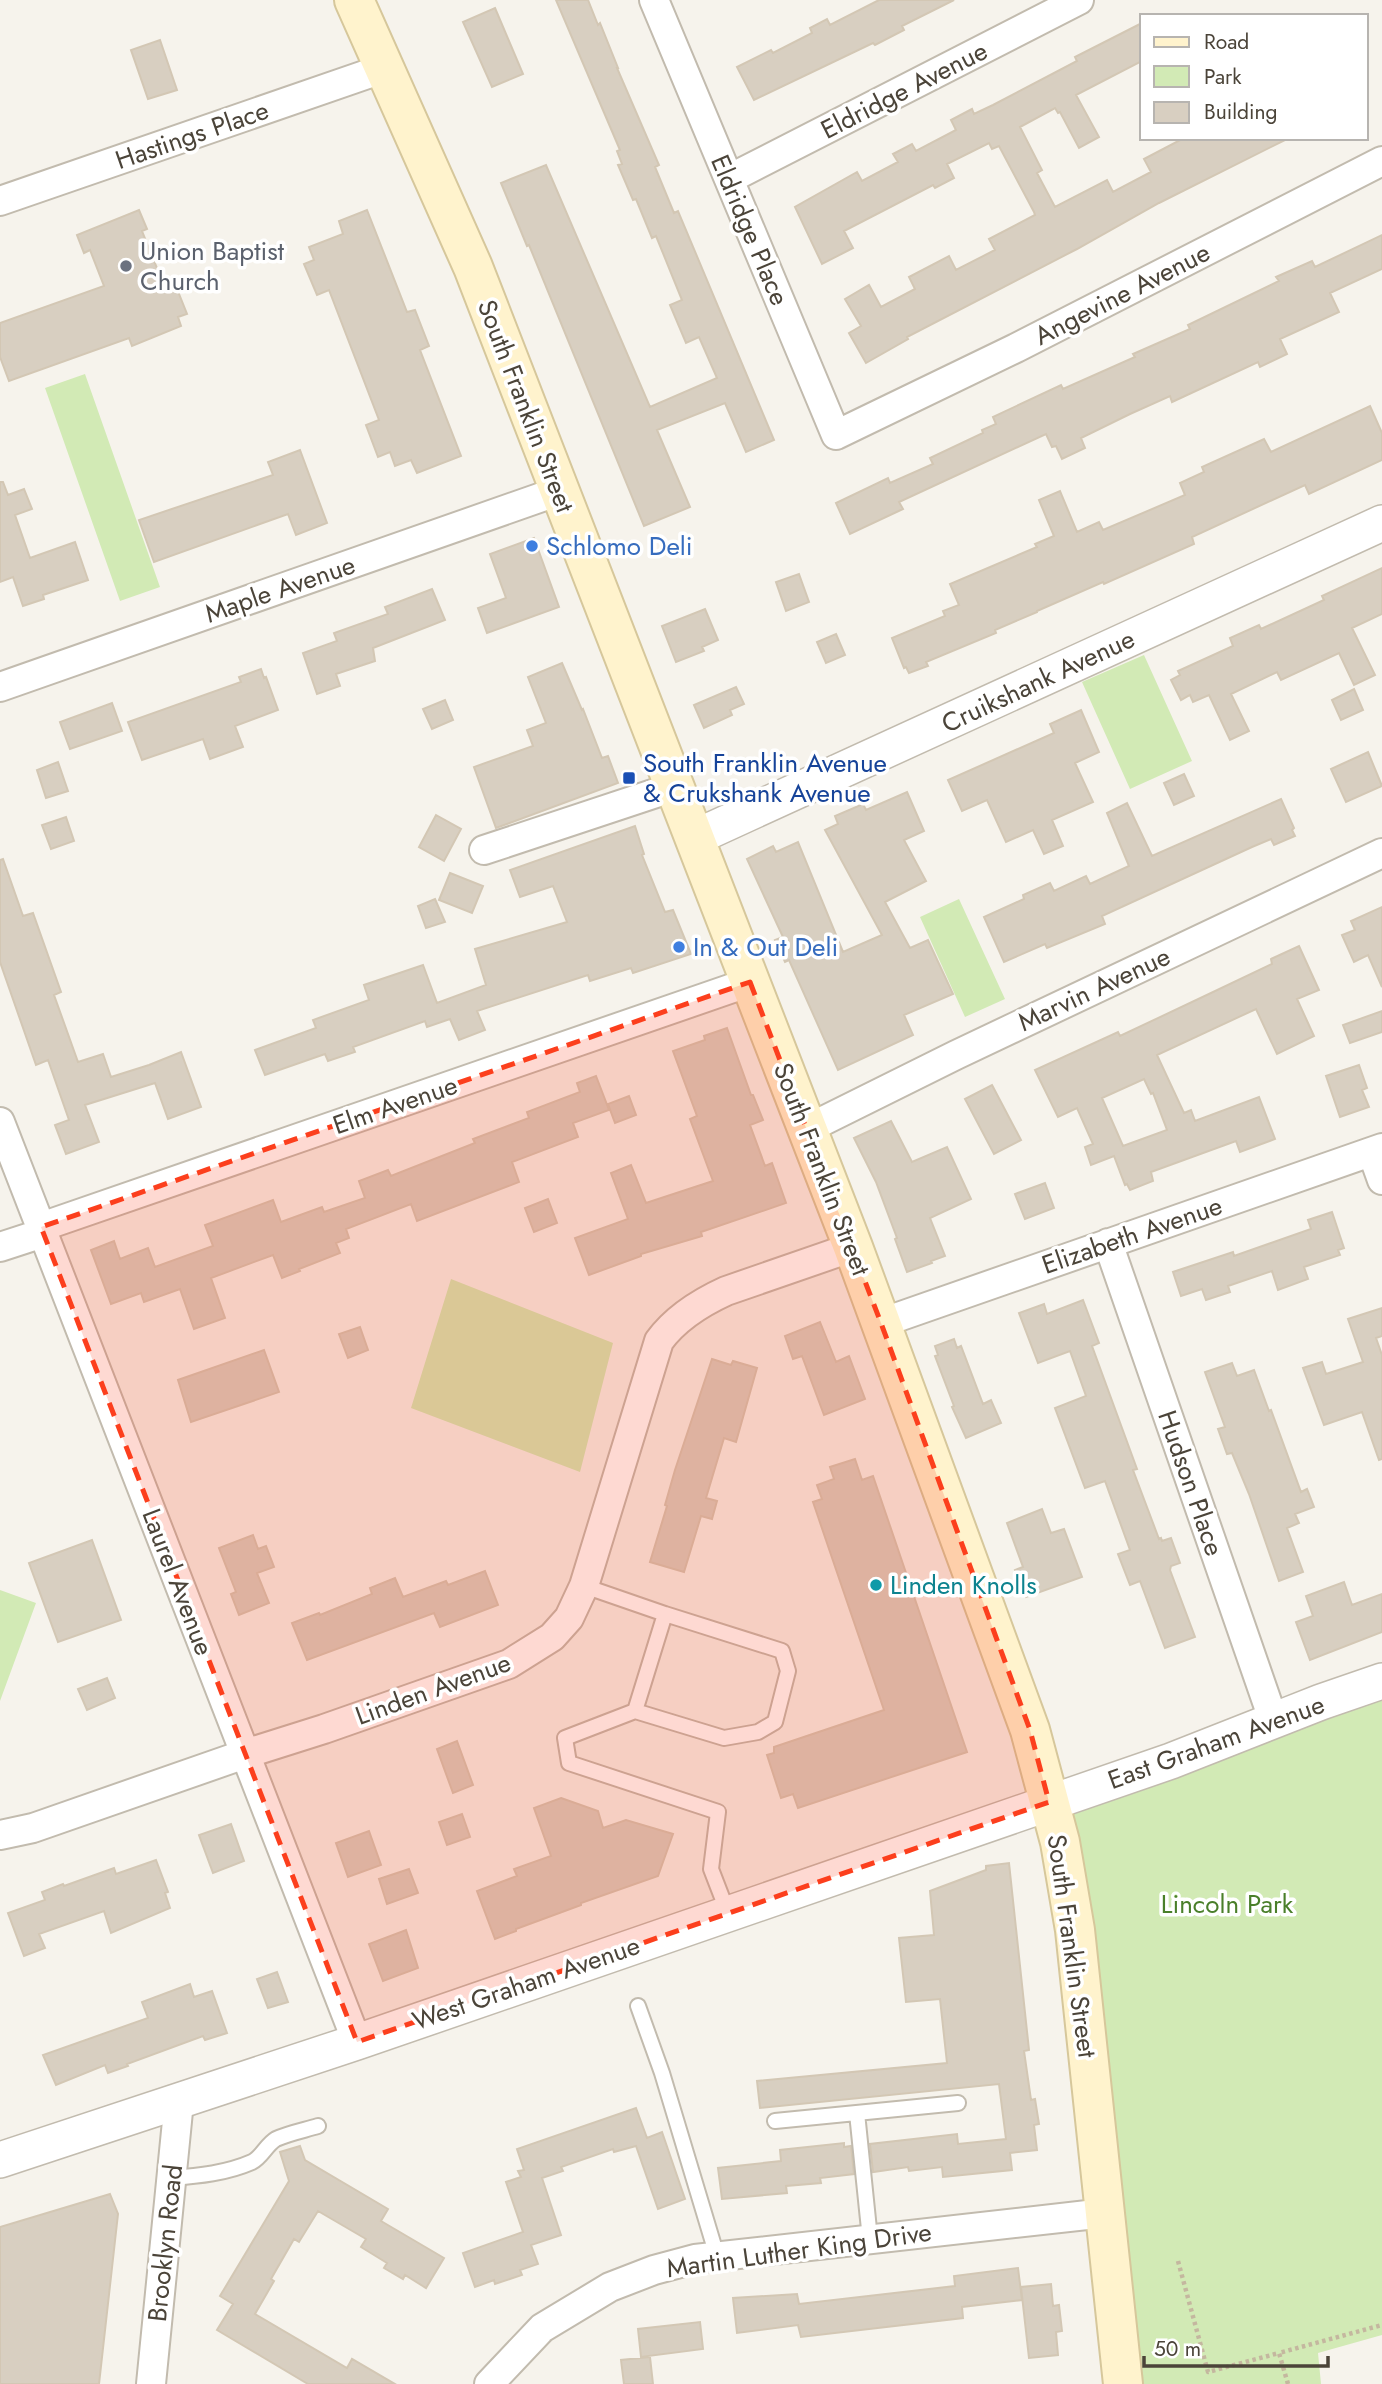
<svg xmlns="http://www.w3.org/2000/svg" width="1382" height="2384" viewBox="0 0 1382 2384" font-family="Jost,sans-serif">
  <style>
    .green { fill: #d2eab5 }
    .building { fill: #d8cfc1; stroke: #d3c7b4; stroke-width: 2; fill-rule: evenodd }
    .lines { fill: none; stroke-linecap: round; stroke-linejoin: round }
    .service-casing { stroke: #c2bbae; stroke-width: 18 }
    .minor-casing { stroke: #c2bbae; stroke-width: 32 }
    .tertiary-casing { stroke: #c2bbae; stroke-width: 38 }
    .secondary-casing { stroke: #d6c79b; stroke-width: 42 }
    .path { stroke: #c4b79f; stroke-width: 4.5; stroke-dasharray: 3.5 3.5; stroke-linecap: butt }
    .service { stroke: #fff; stroke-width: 14 }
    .minor { stroke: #fff; stroke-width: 28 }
    .tertiary { stroke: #fff; stroke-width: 35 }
    .secondary { stroke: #fff3cd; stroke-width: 38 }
    .marked { fill: #fc3f1d; fill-opacity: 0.2; stroke: #fc3f1d; stroke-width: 5; stroke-dasharray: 14 9; stroke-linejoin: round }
    .worship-dot { fill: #6b7280; stroke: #fff; stroke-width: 2.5 }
    .shop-dot { fill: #3f7fe0; stroke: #fff; stroke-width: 2.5 }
    .transit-dot { fill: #1a4fb4; stroke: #fff; stroke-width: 2.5 }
    .culture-dot { fill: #0f9aa8; stroke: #fff; stroke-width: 2.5 }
    .labels { text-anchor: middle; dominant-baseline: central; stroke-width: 7; stroke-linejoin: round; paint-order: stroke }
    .street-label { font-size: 26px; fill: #4b4439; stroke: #fff }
    .worship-label { font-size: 26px; fill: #5b616d; stroke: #fff; text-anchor: start }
    .shop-label { font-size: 26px; fill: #366cbe; stroke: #fff; text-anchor: start }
    .transit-label { font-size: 26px; fill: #164399; stroke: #fff; text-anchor: start }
    .culture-label { font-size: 26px; fill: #0d838f; stroke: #fff; text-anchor: start }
    .park-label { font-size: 26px; fill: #4a7f2a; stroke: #fff }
  </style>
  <rect width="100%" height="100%" fill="#f6f3ec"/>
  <path class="green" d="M85 374 160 587 120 601 45 388Z
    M1144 655 1192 761 1130 789 1082 682Z
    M959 899 1005 999 965 1017 920 917Z
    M451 1279 613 1343 580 1472 411 1408Z
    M0 1590 36 1603 0 1701Z
    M1382 1681V2335L1318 2353 1321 2384H1123L1049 1802Z"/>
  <path class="building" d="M556 0H588L598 25 600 23 618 68H617L659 165 655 167 674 213 678 211 774 440 746 452 725 403 657 430 690 507 644 526 529 245 527 246 501 183 546 165 650 407 717 378 699 337 686 343 670 305 682 300 656 236 652 238 636 199 633 200 618 165 622 164 617 151 620 150Z
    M879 0H954L902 26 904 30 875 45 873 43 754 100 737 67 771 50 773 53 812 33 810 28 827 19 830 25Z
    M495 8 523 74 492 87 463 22Z
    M1142 23V61L1076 95 1099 137 1079 148 1060 112 1058 113 1055 108 1020 127 1042 170 1037 173 1055 207 1107 180 1113 192 1151 172 1144 159 1184 138H1289L1159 203 1077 249 907 337 908 339 866 363 849 333 861 326 845 299 869 285 881 307 915 289 909 277 949 256 956 270 995 250 989 239 1035 215 1034 212 999 146 992 149 989 143 947 164 954 178 935 188 933 185 844 231 853 248 822 264 795 207 857 172 862 181 898 162 893 154 912 144 916 151 956 130 951 120 972 109 974 114 993 105 1077 61 1075 57Z
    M160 40 177 90 148 99 131 50Z
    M139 210 147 229 142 231 163 283 173 279 187 314 178 317 181 326 132 346 129 338 9 381 0 357V323L104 286 90 250 84 253 77 235Z
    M367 210 407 312 415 310 429 346 420 350 461 456 417 473 411 460 395 466 390 452 378 457 366 425 379 420 329 290 317 295 304 264 314 260 309 247 343 234 339 221Z
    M1382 235V269L1330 293 1339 312 1280 339 1287 354 1260 367 1258 362 1172 402 1170 396 1130 414 1081 438 1085 448 1062 459 1056 446 1052 447 1046 434 899 502 903 509 850 534 836 503 888 478 890 483 933 464 930 458 983 433 982 430 996 424 993 417 1061 385 1063 389 1135 357 1133 354 1190 329 1188 325 1279 281 1276 277 1312 261 1315 267Z
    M1370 406 1382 433V460L1309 494 1305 485 1192 537 1194 544 1104 584 1103 582 1037 611V612L995 630 996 633 926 662 928 666 909 673 906 667 904 668 892 638 945 616 943 611 959 605 950 584 1037 547 1035 544 1054 536 1039 500 1060 491 1077 532 1099 522 1103 530 1185 495 1180 483 1204 472 1202 467 1264 439 1271 452Z
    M300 450 327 523 296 535 288 514 154 562 139 520 273 475 268 462Z
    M0 482H3L8 495 24 489 32 509 15 515 30 558 75 542 88 580 43 595 44 599 23 606 13 577 0 582Z
    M534 538 559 607 487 633 478 608 506 598 490 554Z
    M1382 568V614L1352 628 1375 675 1354 685 1339 653 1281 680 1277 672 1231 694 1249 731 1230 740 1209 695 1193 702 1190 695 1181 700 1171 680 1180 675 1178 671 1233 646 1230 638 1259 625 1261 629 1324 600 1322 596Z
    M799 574 809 602 786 611 776 582Z
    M432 589 445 620 373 648 375 661 336 674 340 686 317 694 303 653 337 641 334 633 388 614 385 607Z
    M705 609 718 640 702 647 704 651 676 662 662 626Z
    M836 634 845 655 826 663 817 642Z
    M562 663 582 710 583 709 602 758 608 756 618 783 496 828 474 767 533 746 527 730 546 723 528 677Z
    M261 669 264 678 266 677 278 710 235 726 243 747 210 759 203 739 142 760 128 722 241 682 239 677Z
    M736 687 744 704 730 710 732 715 704 728 694 705Z
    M1354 689 1363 710 1341 720 1332 700Z
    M445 700 453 720 432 729 423 709Z
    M112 703 122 731 70 749 60 722Z
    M1081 710 1099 752 1075 763 1093 802 1052 820 1063 846 1044 854 1033 830 1006 842 987 800 962 811 948 780 1054 733 1050 724Z
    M1368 752 1382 786 1346 802 1331 769Z
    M58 762 68 791 46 798 37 770Z
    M1184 774 1194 796 1174 805 1164 783Z
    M907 792 924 831 904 840 926 881 885 902 910 948 928 940 953 994 904 1015 913 1035 838 1070 789 960 785 962 775 940 783 937 747 859 773 846 776 852 798 842 843 952 882 935 825 830 838 824 835 816 863 804 866 810Z
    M1281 799 1294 828 1292 830 1295 836 1274 845 1271 839 1252 847 1102 916 1105 924 1047 948 1045 944 1004 962 984 917 1024 899 1023 895 1050 883 1054 891 1086 876 1090 884 1129 866 1107 813 1127 803 1152 856Z
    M436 815 461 829 444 861 419 847Z
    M66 817 74 841 51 849 42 825Z
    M635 826 644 854 642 855 665 912 673 910 691 954 633 973 631 968 590 981 588 975 477 1011 485 1030 459 1040 450 1019 427 1027 425 1021 353 1047 355 1052 328 1061 325 1054 265 1075 255 1050 316 1028 313 1020 369 1000 364 985 423 965 437 1003 486 985 475 949 567 922 553 886 520 897 510 870Z
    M3 859 23 916 33 913 61 992 54 995 78 1062 103 1054 111 1077 149 1065 181 1052 201 1107 168 1119 155 1083 85 1105 99 1142 66 1154 55 1125 69 1120 48 1060 36 1065 0 962V860Z
    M450 873 483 886 472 913 439 900Z
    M435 899 445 922 426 928 418 906Z
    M1382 907V987L1368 955 1354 962 1342 935 1355 930 1351 921Z
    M1299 946 1319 990 1297 999 1314 1036 1277 1054 1256 1009 1157 1055 1184 1113 1191 1110 1195 1121 1259 1097 1275 1139 1240 1152 1236 1141 1151 1172 1153 1181 1130 1190 1127 1184 1125 1185 1114 1156 1091 1165 1085 1147 1093 1144 1077 1108 1058 1117 1035 1070 1118 1032 1120 1036 1211 993 1272 964 1271 959ZM1144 1079 1151 1094 1153 1093 1167 1130 1123 1146 1102 1098Z
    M1382 1011V1032L1350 1043 1343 1025Z
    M727 1028 751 1095H753L763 1120 750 1125 765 1166 772 1163 786 1203 701 1232 702 1236 641 1254V1256L589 1275 575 1238 628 1219 611 1173 631 1165 646 1203 713 1181 690 1119 697 1116 673 1051 705 1040 704 1036Z
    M1359 1065 1367 1088 1362 1090 1369 1107 1340 1117 1326 1076Z
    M596 1076 609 1110 573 1123 578 1137 512 1162 519 1182 417 1221 411 1204 346 1229 349 1238 336 1243 340 1253 299 1269 300 1271 282 1278 273 1255 211 1278 225 1318 194 1329 180 1289 144 1302 141 1293 111 1304 91 1250 114 1241 120 1259 148 1248 155 1267 213 1246 205 1225 273 1200 281 1222 322 1207 324 1212 365 1198 359 1181 388 1170 391 1176 475 1143 473 1139 529 1118 527 1112 580 1092 577 1083Z
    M992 1085 1021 1140 994 1154 965 1099Z
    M629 1096 636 1115 615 1123 608 1104Z
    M891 1121 912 1162 947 1147 971 1199 930 1218 945 1256 931 1261 932 1263 907 1272 895 1239 897 1238 876 1182 854 1138Z
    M1045 1183 1054 1208 1025 1219 1015 1194Z
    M548 1199 557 1223 534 1232 525 1208Z
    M1332 1212 1344 1248 1338 1250 1340 1255 1304 1267 1308 1279 1278 1290 1272 1271 1228 1286 1230 1292 1206 1300 1202 1289 1181 1296 1173 1272 1233 1252 1234 1256 1311 1229 1308 1220Z
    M1083 1300 1099 1343 1092 1346 1137 1469 1133 1470 1159 1539 1161 1538 1162 1541 1171 1538 1180 1563 1171 1566 1170 1570 1195 1637 1165 1648 1140 1581 1130 1585 1118 1554 1130 1550 1105 1481 1085 1488 1055 1408 1086 1396 1070 1351 1038 1363 1019 1313 1044 1304 1047 1314Z
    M1382 1308V1336L1376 1338 1382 1355V1459L1379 1460 1362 1412 1324 1425 1303 1368 1322 1362 1326 1374 1363 1362 1348 1319Z
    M820 1322 836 1362 849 1356 865 1399 824 1415 802 1356 793 1359 785 1336Z
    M360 1327 368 1350 348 1358 339 1334Z
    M954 1339 957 1348 961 1346 983 1404 991 1400 1001 1423 966 1438 952 1407 954 1406 935 1356 938 1355 935 1346Z
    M264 1350 279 1392 191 1422 178 1380Z
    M712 1359 731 1365 733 1361 757 1368 736 1442 724 1438 706 1498 717 1501 712 1519 701 1516 684 1572 650 1562 667 1506 665 1505 675 1470Z
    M1232 1363 1237 1376 1254 1370 1269 1411 1271 1410 1301 1492 1307 1489 1314 1507 1295 1514 1299 1523 1287 1528 1303 1572 1279 1581 1249 1494 1232 1453 1227 1454 1218 1429 1225 1427 1205 1372Z
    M855 1459 862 1480 873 1476 967 1752 798 1808 793 1794 781 1798 767 1755 774 1753V1747L884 1710 813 1502 822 1499 817 1485 834 1479 830 1467Z
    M1042 1509 1051 1533 1064 1529 1082 1577 1026 1597 1015 1570 1023 1567 1007 1523Z
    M253 1535 258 1549 266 1546 274 1567 257 1573 269 1603 239 1615 231 1594 236 1592 219 1548Z
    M92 1540 121 1620 58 1642 29 1563Z
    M485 1571 498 1605 440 1627 434 1613 307 1660 292 1623 319 1613 320 1615 372 1594 370 1588 395 1578 403 1597 446 1581 448 1585Z
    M1344 1582 1352 1605 1382 1594V1632L1310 1660 1296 1622 1313 1616 1306 1596Z
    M107 1678 115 1698 87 1710 78 1689Z
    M457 1741 473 1785 453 1793 437 1749Z
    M561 1798 598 1811 603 1828 626 1820 673 1834 658 1876 581 1903V1905L516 1929V1931L495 1939 477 1891 517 1876 514 1869 551 1856 534 1808Z
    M462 1814 470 1837 447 1845 439 1822Z
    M231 1824 244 1861 213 1873 199 1835Z
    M369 1831 381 1865 348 1877 336 1843Z
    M156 1860 168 1892 165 1893 170 1908 111 1933 104 1911 39 1934 45 1948 24 1956 8 1913 45 1900 42 1892 63 1884 64 1886 114 1868 116 1874Z
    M1009 1863 1029 2050 1024 2051 1031 2100 1035 2099 1039 2124 1034 2125 1037 2150 1010 2153 1012 2170 943 2177 942 2167 909 2171 908 2167 873 2172 870 2144 957 2134 958 2144 1006 2139 999 2084 760 2108 757 2081 947 2063 940 1999 906 2002 899 1938 934 1935 930 1891 986 1870V1866Z
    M409 1869 418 1893 387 1904 379 1879Z
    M406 1930 418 1968 383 1981 369 1944Z
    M277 1972 288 2002 268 2008 257 1979Z
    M190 1984 194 1997 212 1991 227 2033 205 2040 203 2036 127 2064 128 2066 108 2073 105 2065 56 2085 43 2055 148 2018 142 2002Z
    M636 2108 647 2138 662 2132 685 2199 658 2209 636 2146 614 2152 613 2149 561 2167 563 2171 542 2178 561 2235 531 2245 538 2264 520 2270 522 2275 495 2284 494 2280 475 2287 463 2253 523 2232 506 2182 521 2177 518 2171 524 2170 517 2149Z
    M844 2143V2147L851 2146 854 2174 820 2178 821 2183 786 2186 787 2193 722 2199 718 2168 781 2161 780 2150Z
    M300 2146 305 2160 388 2209 381 2221 444 2258 426 2288 405 2275 403 2279 384 2268 387 2263 361 2247 366 2239 318 2211 299 2242 294 2239 271 2279 274 2281 255 2314 347 2368 352 2359 395 2384H308L217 2330 233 2304 220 2296 289 2181 280 2152Z
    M110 2194 118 2214 99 2384H0V2227Z
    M1018 2268 1022 2300 962 2307 963 2318 801 2337 798 2325 737 2333 733 2298 797 2294 799 2304 955 2286 954 2276Z
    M1051 2284 1053 2306 1059 2305 1062 2331 1056 2332 1058 2355 1029 2358 1021 2287Z
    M700 2322 703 2349 641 2357 638 2329Z
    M650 2357 653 2384H624L621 2360Z"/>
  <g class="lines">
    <defs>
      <path id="service" d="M584 1586 665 1614 635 1711 565 1738 569 1763 718 1812 711 1869 728 1913
        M635 1711 724 1738 758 1732 775 1722 788 1671 782 1651 665 1614
        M638 2006 662 2073 717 2256
        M857 2113 870 2239
        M775 2121 958 2103
        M171 2178C199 2176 227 2173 252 2162 262 2157 266 2145 276 2139 289 2133 305 2130 318 2126"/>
      <path id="minor" d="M654 0 836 435 1016 348 1382 161
        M729 179 1079 0
        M0 201 385 68
        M0 687 559 491
        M484 850 674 787
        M0 1122 357 2042
        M807 1129 956 1055 1382 853
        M1372 1152 1382 1180
        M41 1227 750 982
        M1108 1243 1274 1722
        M0 1247 43 1233
        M881 1323 1382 1148
        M0 1835 33 1828 245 1754 324 1729 509 1664 552 1637 569 1618 584 1586 659 1341C675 1319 702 1302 726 1291L853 1247
        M151 2384 179 2101
        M489 2384 542 2328 610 2287 654 2270 695 2259 1105 2213"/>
      <path id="tertiary" d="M694 838 1382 523
        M0 2160 357 2042 1171 1761 1321 1702 1382 1681"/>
      <path id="secondary" d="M354 0 473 267 853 1247 1030 1730 1060 1842 1075 1930 1123 2384"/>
    </defs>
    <use href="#service" class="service-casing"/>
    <use href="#minor" class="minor-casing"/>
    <use href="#tertiary" class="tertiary-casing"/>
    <use href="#secondary" class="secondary-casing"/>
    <path class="path" d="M1178 2261 1208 2372 1279 2353
      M1288 2384 1279 2353 1382 2325"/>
    <use href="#service" class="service"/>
    <use href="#minor" class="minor"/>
    <use href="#tertiary" class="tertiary"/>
    <use href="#secondary" class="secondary"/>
  </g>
  <path class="marked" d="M750 982 881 1323 1030 1730 1049 1802 357 2042 41 1227Z"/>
  <circle class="worship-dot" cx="126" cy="266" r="7"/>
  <g class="shop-dot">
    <circle cx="532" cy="546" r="7"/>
    <circle cx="679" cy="947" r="7"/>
  </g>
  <rect class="transit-dot" x="622" y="771" width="14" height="14" rx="3.5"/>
  <circle class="culture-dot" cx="876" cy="1585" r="7"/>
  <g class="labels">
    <g class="street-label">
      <text transform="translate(904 90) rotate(-27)">Eldridge Avenue</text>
      <text transform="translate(192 135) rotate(-19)">Hastings Place</text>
      <text transform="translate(750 230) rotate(67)">Eldridge Place</text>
      <text transform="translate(1122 294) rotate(-27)">Angevine Avenue</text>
      <text transform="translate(526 406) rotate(69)">South Franklin Street</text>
      <text transform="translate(280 589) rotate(-19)">Maple Avenue</text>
      <text transform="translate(1038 681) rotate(-25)">Cruikshank Avenue</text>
      <text transform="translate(1094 989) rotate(-25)">Marvin Avenue</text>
      <text transform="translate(395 1105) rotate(-19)">Elm Avenue</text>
      <text transform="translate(822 1169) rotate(69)">South Franklin Street</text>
      <text transform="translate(1132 1235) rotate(-19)">Elizabeth Avenue</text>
      <text transform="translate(1191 1483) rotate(71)">Hudson Place</text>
      <text transform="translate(178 1582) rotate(69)">Laurel Avenue</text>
      <text transform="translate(433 1689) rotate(-20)">Linden Avenue</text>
      <text transform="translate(1216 1742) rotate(-20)">East Graham Avenue</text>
      <text transform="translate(1072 1946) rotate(82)">South Franklin Street</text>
      <text transform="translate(526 1983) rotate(-19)">West Graham Avenue</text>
      <text transform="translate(165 2243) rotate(-84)">Brooklyn Road</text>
      <text transform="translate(799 2250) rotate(-8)">Martin Luther King Drive</text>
    </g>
    <g class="worship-label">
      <text x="140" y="251">Union Baptist<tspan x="140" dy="30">Church</tspan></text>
    </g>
    <g class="shop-label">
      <text x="546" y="546">Schlomo Deli</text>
      <text x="693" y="947">In &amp; Out Deli</text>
    </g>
    <g class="transit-label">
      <text x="643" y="763">South Franklin Avenue<tspan x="643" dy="30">&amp; Crukshank Avenue</tspan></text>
    </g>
    <g class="culture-label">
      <text x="890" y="1585">Linden Knolls</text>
    </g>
    <g class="park-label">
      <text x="1227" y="1904">Lincoln Park</text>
    </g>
  </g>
  <rect x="1140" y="14" width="228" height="126" fill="#ffffff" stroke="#b7b4b0" stroke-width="2"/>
  <rect x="1154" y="37" width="35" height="10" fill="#fff3cd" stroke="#b7b4b0" stroke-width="2"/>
  <text x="1204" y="49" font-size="21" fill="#4b4439">Road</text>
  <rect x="1154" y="66" width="35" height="21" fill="#d2eab5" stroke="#b7b4b0" stroke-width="2"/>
  <text x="1204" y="84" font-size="21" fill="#4b4439">Park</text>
  <rect x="1154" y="102" width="35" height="21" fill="#d8cfc1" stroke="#b7b4b0" stroke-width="2"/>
  <text x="1204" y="119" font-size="21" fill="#4b4439">Building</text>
  <path d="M1144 2356v10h184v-10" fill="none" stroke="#4b4439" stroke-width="3.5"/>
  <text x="1154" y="2356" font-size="21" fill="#4b4439" stroke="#ffffff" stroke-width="5" paint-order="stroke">50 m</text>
</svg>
